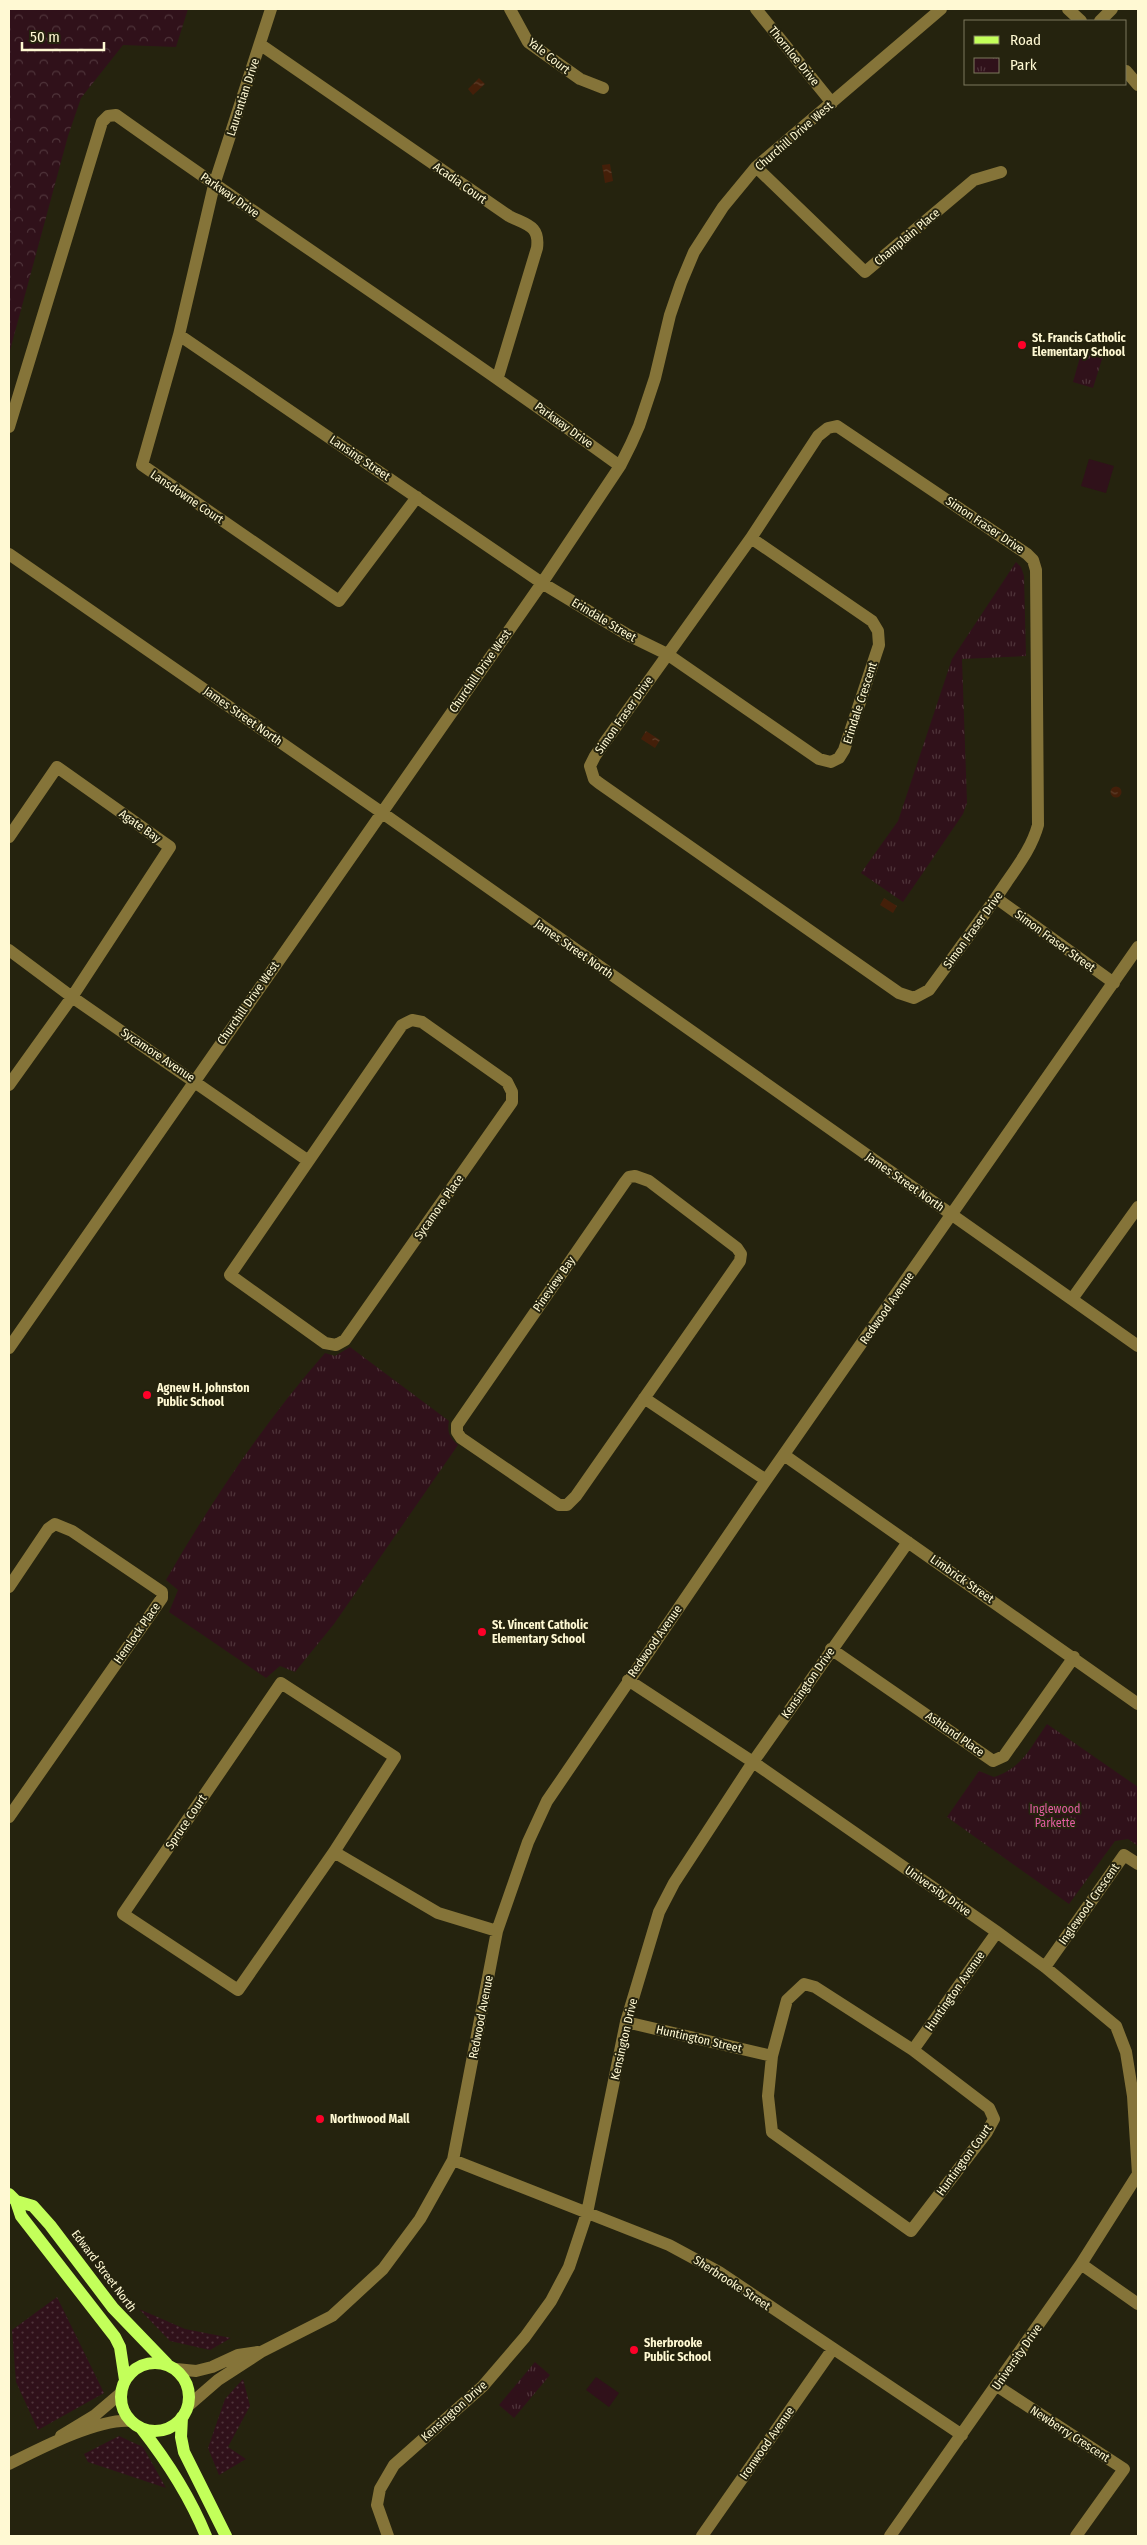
<svg xmlns="http://www.w3.org/2000/svg" width="1147" height="2545" viewBox="0 0 1147 2545" font-family="'Fira Sans Condensed',sans-serif">
  <style>
    .grass { fill: url(#grass-dots) }
    .forest { fill: url(#forest-crowns) }
    .park { fill: url(#park-tufts) }
    .pitch { fill: #30111a }
    .water { fill: url(#water-ripples) }
    .lines { fill: none; stroke-linecap: round; stroke-linejoin: round }
    .minor { stroke: #857439; stroke-width: 12 }
    .major { stroke: #c3ff5a; stroke-width: 12 }
    .poi-dot { fill: #fe0029; stroke: #25230e; stroke-width: 2 }
    .labels { text-anchor: middle; dominant-baseline: central; stroke-width: 4; stroke-linejoin: round; paint-order: stroke }
    .street-label { font-size: 12px; fill: #fff9d3; stroke: #25230e }
    .poi-label { font-size: 12px; font-weight: bold; fill: #fff9d3; stroke: #25230e; text-anchor: start }
    .park-label { font-size: 12px; fill: #e15da0; stroke: #25230e }
  </style>
  <defs>
    <pattern id="grass-dots" width="8" height="8" patternUnits="userSpaceOnUse" patternTransform="scale(1.25)"><rect width="8" height="8" fill="#30111a"/><path d="M2 2h.1M6 6h.1" fill="none" stroke="#4f343a" stroke-width="1.8" stroke-linecap="round"/></pattern>
    <pattern id="forest-crowns" width="20" height="18" patternUnits="userSpaceOnUse" patternTransform="scale(1.25)"><rect width="20" height="18" fill="#30111a"/><path d="M2 6a3 3 0 1 1 6 0M12 15a3 3 0 1 1 6 0" fill="none" stroke="#4f343a"/></pattern>
    <pattern id="park-tufts" width="24" height="20" patternUnits="userSpaceOnUse" patternTransform="scale(1.25)"><rect width="24" height="20" fill="#30111a"/><path d="M3 7l-1-3M5 7V3M7 7l1-3M15 17l-1-3M17 17v-4M19 17l1-3" fill="none" stroke="#4f343a"/></pattern>
    <pattern id="water-ripples" width="26" height="14" patternUnits="userSpaceOnUse" patternTransform="scale(1.25)"><rect width="26" height="14" fill="#441f09"/><path d="M2 4q2-2 4 0t4 0M15 11q2-2 4 0t4 0" fill="none" stroke="#60402c"/></pattern>
  </defs>
  <rect width="100%" height="100%" fill="#25230e"/>
  <path class="grass" d="M57 2297 104 2393 38 2430 16 2382 12 2330Z
    M139 2309 185 2329 231 2338 210 2350 170 2341Z
    M243 2379 250 2406 228 2447 246 2459 219 2475 208 2448 225 2399Z
    M119 2436 143 2447 166 2488 88 2462 84 2454Z"/>
  <path class="forest" d="M9 9H188L176 47 123 45 81 98 68 136 9 354Z"/>
  <path class="park" d="M1082 350 1103 356 1093 388 1073 382Z
    M1016 562 1021 567 1024 576 1026 656 962 659 967 803 963 814 903 902 861 873 898 821 952 659Z
    M350 1347 449 1421C447 1432 449 1437 458 1445L334 1624 295 1672 280 1666 266 1678 169 1612 178 1590 166 1580C212 1500 264 1423 325 1353L335 1356Z
    M1047 1724 1138 1787V1846L1128 1839 1115 1841 1069 1904 947 1817 979 1771 994 1777C1023 1767 1030 1748 1047 1724Z
    M535 2362 550 2375 514 2418 499 2405Z"/>
  <path class="pitch" d="M1089 459 1114 466 1106 493 1081 486Z
    M596 2377 619 2393 609 2407 586 2390Z"/>
  <path class="water" d="M479 78 485 84 473 95 468 89Z
    M610 164 613 181 605 183 602 165Z
    M646 731 660 740 655 748 641 739Z
    M1110.5 792a5.5 5.5 0 1 1 11 0a5.5 5.5 0 1 1-11 0Z
    M884 898 897 906 893 913 880 905Z"/>
  <g class="lines">
    <path class="minor" d="M271 9 214 185 179 335 142 465 339 601 417 497
      M510 9 528 42 580 79 603 88
      M756 9 832 103
      M1068 9 1081 21
      M1100 21 1112 9
      M261 45 509 216C526 225 540 225 537 248L498 377
      M1126 71 1138 85
      M756 167 865 272 974 180 1001 172
      M179 335 542 583 628 635 667 654 819 759 831 762 839 758 844 750 879 645 878 631 872 621 751 538
      M837 426 1027 554 1033 560 1036 570 1038 825C1032 847 1019 864 1006 883 982 919 955 954 929 990L914 998 899 993 599 783 594 779 590 766 595 756 751 538 818 436 828 428Z
      M9 427 102 122 108 116 116 115C283 234 455 346 620 466
      M9 554 381 812 1138 1346
      M9 837 57 767 170 847 72 997 9 1085
      M996 898 1114 983
      M9 950 72 997 307 1160
      M412 1020 422 1022 507 1082 512 1092V1102L345 1340 336 1345 325 1343 230 1275 402 1025Z
      M635 1176 649 1181 737 1248 741 1254 740 1261 576 1496 567 1505H559L461 1438 457 1432V1425L625 1182 629 1177Z
      M1072 1299 1138 1207
      M9 1348 542 583 620 466 631 444 639 426 655 378 670 315 681 283 694 252 723 207 756 167 941 9
      M644 1398 766 1480
      M784 1455 1138 1704
      M9 1587 48 1529 55 1524 72 1531 162 1592V1598L9 1817
      M831 1649 993 1761 1004 1756 1074 1657
      M628 1680 753 1762 997 1932 1045 1967 1116 2026 1126 2052 1133 2096 1138 2174
      M281 1683 395 1757 334 1852 238 1990 123 1914Z
      M334 1852 438 1913 497 1931
      M1045 1967 1124 1855 1138 1864
      M804 1984 815 1987 913 2050 989 2108 994 2119 987 2132 911 2231 772 2132 768 2096 772 2056 787 2000Z
      M626 2022 772 2056
      M913 2050 997 1932
      M453 2160 669 2245 719 2272 962 2435
      M1081 2264 1138 2304
      M176 2369 196 2371 212 2367 238 2355 258 2352
      M997 2386 1124 2469 1076 2536
      M188 2406 218 2380 261 2352 332 2316 383 2269 420 2219 453 2160 497 1931 528 1842 547 1801 766 1480 1138 947
      M61 2436 94 2416 121 2393
      M9 2464C39 2449 98 2418 131 2421
      M388 2536 377 2505 380 2489 394 2465 483 2386 525 2337 551 2301 569 2267 587 2213 626 2022 659 1912 674 1883 753 1762 908 1542
      M702 2536 832 2350
      M890 2536 1081 2264 1138 2174"/>
    <path class="major" d="M9 2194 16 2201 33 2206 50 2225 113 2308 167 2364
      M16 2201 21 2216 115 2337 120 2347 125 2380
      M121 2397a34 34 0 1 1 68 0a34 34 0 1 1-68 0Z
      M182 2417 181 2437 184 2452 226 2536
      M141 2428C167 2461 190 2497 206 2536"/>
  </g>
  <g class="poi-dot">
    <circle cx="1022" cy="345" r="5"/>
    <circle cx="147" cy="1395" r="5"/>
    <circle cx="482" cy="1632" r="5"/>
    <circle cx="320" cy="2119" r="5"/>
    <circle cx="634" cy="2350" r="5"/>
  </g>
  <g class="labels">
    <g class="street-label">
      <text transform="translate(549 56) rotate(38)">Yale Court</text>
      <text transform="translate(794 56) rotate(51)">Thornloe Drive</text>
      <text transform="translate(243 97) rotate(-72)">Laurentian Drive</text>
      <text transform="translate(794 136) rotate(-41)">Churchill Drive West</text>
      <text transform="translate(460 183) rotate(35)">Acadia Court</text>
      <text transform="translate(230 195) rotate(35)">Parkway Drive</text>
      <text transform="translate(907 237) rotate(-40)">Champlain Place</text>
      <text transform="translate(564 425) rotate(36)">Parkway Drive</text>
      <text transform="translate(360 458) rotate(34)">Lansing Street</text>
      <text transform="translate(187 497) rotate(34)">Lansdowne Court</text>
      <text transform="translate(985 525) rotate(34)">Simon Fraser Drive</text>
      <text transform="translate(604 620) rotate(31)">Erindale Street</text>
      <text transform="translate(480 671) rotate(-55)">Churchill Drive West</text>
      <text transform="translate(860 703) rotate(-72)">Erindale Crescent</text>
      <text transform="translate(624 715) rotate(-55)">Simon Fraser Drive</text>
      <text transform="translate(243 716) rotate(35)">James Street North</text>
      <text transform="translate(140 826) rotate(35)">Agate Bay</text>
      <text transform="translate(973 930) rotate(-54)">Simon Fraser Drive</text>
      <text transform="translate(1055 941) rotate(36)">Simon Fraser Street</text>
      <text transform="translate(574 949) rotate(35)">James Street North</text>
      <text transform="translate(248 1003) rotate(-55)">Churchill Drive West</text>
      <text transform="translate(158 1055) rotate(34)">Sycamore Avenue</text>
      <text transform="translate(905 1182) rotate(35)">James Street North</text>
      <text transform="translate(439 1207) rotate(-55)">Sycamore Place</text>
      <text transform="translate(554 1284) rotate(-55)">Pineview Bay</text>
      <text transform="translate(887 1308) rotate(-55)">Redwood Avenue</text>
      <text transform="translate(962 1579) rotate(35)">Limbrick Street</text>
      <text transform="translate(137 1633) rotate(-55)">Hemlock Place</text>
      <text transform="translate(655 1641) rotate(-55)">Redwood Avenue</text>
      <text transform="translate(808 1683) rotate(-55)">Kensington Drive</text>
      <text transform="translate(955 1734) rotate(35)">Ashland Place</text>
      <text transform="translate(186 1822) rotate(-56)">Spruce Court</text>
      <text transform="translate(938 1891) rotate(35)">University Drive</text>
      <text transform="translate(1089 1904) rotate(-55)">Inglewood Crescent</text>
      <text transform="translate(955 1991) rotate(-55)">Huntington Avenue</text>
      <text transform="translate(481 2017) rotate(-79)">Redwood Avenue</text>
      <text transform="translate(624 2039) rotate(-77)">Kensington Drive</text>
      <text transform="translate(699 2039) rotate(13)">Huntington Street</text>
      <text transform="translate(964 2160) rotate(-54)">Huntington Court</text>
      <text transform="translate(104 2271) rotate(53)">Edward Street North</text>
      <text transform="translate(732 2283) rotate(33)">Sherbrooke Street</text>
      <text transform="translate(1017 2357) rotate(-55)">University Drive</text>
      <text transform="translate(454 2411) rotate(-42)">Kensington Drive</text>
      <text transform="translate(1070 2434) rotate(33)">Newberry Crescent</text>
      <text transform="translate(767 2443) rotate(-55)">Ironwood Avenue</text>
    </g>
    <g class="poi-label">
      <text x="1032" y="338">St. Francis Catholic<tspan x="1032" dy="14">Elementary School</tspan></text>
      <text x="157" y="1388">Agnew H. Johnston<tspan x="157" dy="14">Public School</tspan></text>
      <text x="492" y="1625">St. Vincent Catholic<tspan x="492" dy="14">Elementary School</tspan></text>
      <text x="330" y="2119">Northwood Mall</text>
      <text x="644" y="2343">Sherbrooke<tspan x="644" dy="14">Public School</tspan></text>
    </g>
    <g class="park-label">
      <text x="1055" y="1809">Inglewood<tspan x="1055" dy="14">Parkette</tspan></text>
    </g>
  </g>
  <rect width="1147" height="2545" fill="none" stroke="#fff9d3" stroke-width="20"/>
  <rect x="964" y="20" width="162" height="65" fill="#25230e" stroke="#7c795d"/>
  <rect x="974" y="36" width="25" height="8" fill="#c3ff5a" stroke="#7c795d"/>
  <text x="1010" y="45" font-size="15" fill="#fff9d3">Road</text>
  <rect x="974" y="58" width="25" height="15" fill="url(#park-tufts)" stroke="#7c795d"/>
  <text x="1010" y="70" font-size="15" fill="#fff9d3">Park</text>
  <path d="M22 42v8h82v-8" fill="none" stroke="#fff9d3" stroke-width="2.5"/>
  <text x="30" y="42" font-size="15" fill="#fff9d3" stroke="#25230e" stroke-width="4" paint-order="stroke">50 m</text>
</svg>
